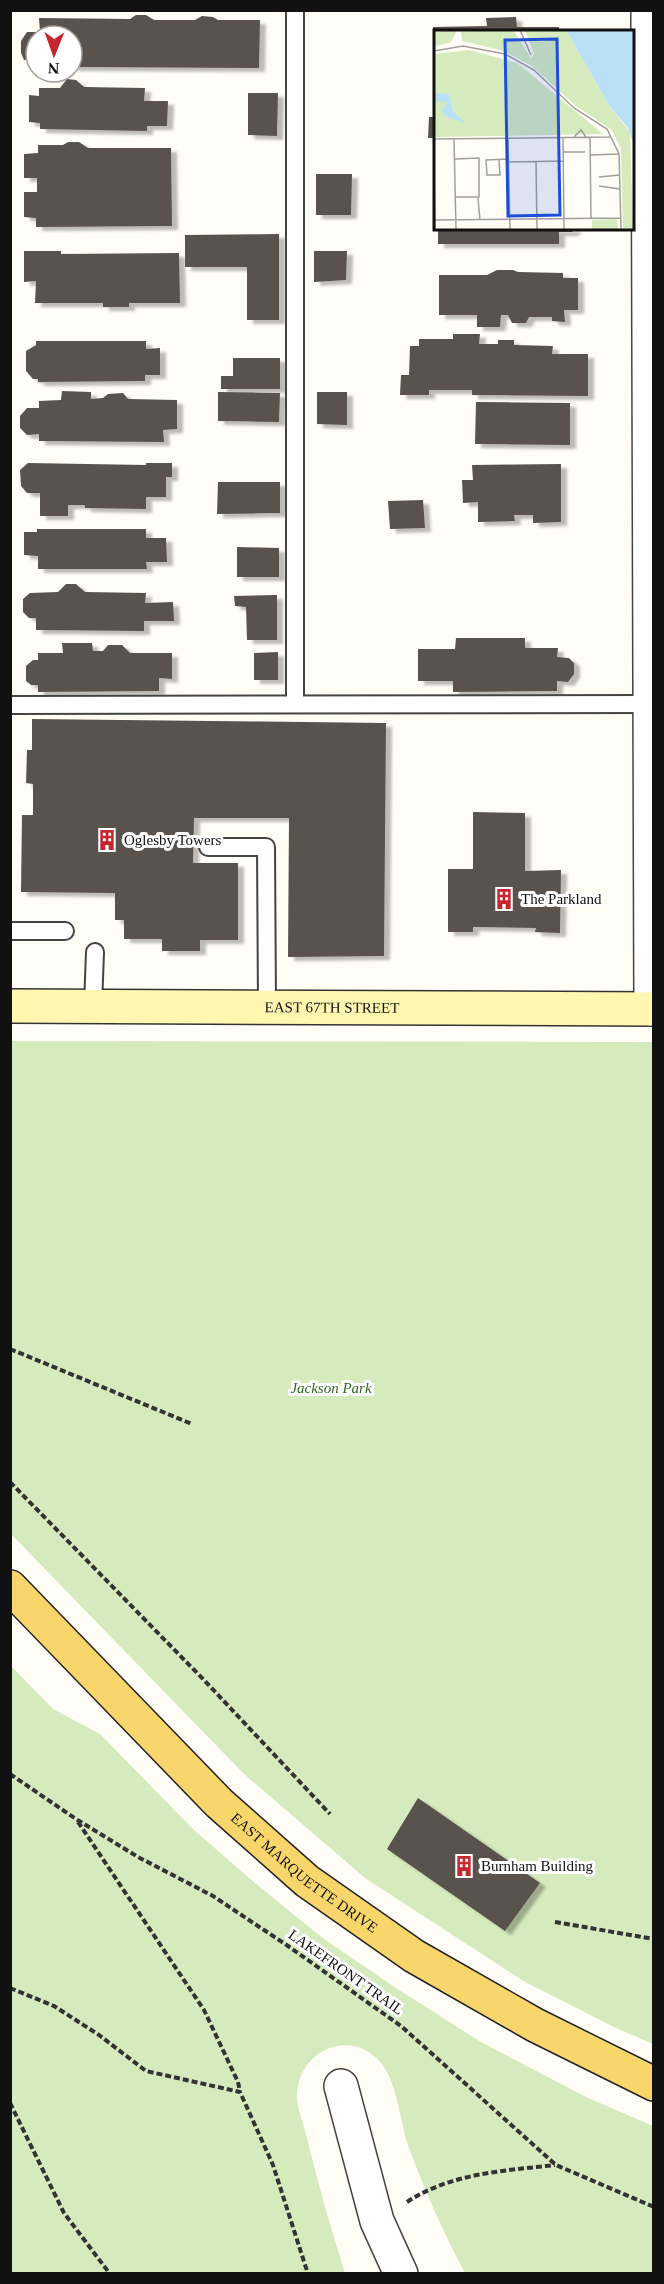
<svg xmlns="http://www.w3.org/2000/svg" width="664" height="2284" viewBox="0 0 664 2284" font-family="Georgia,serif">
  <style>
    .green { fill: #d5ebbd }
    .building { fill: #5a524d; filter: url(#shadow) }
    .lines { fill: none; stroke-linecap: round; stroke-linejoin: round }
    .lane-casing { stroke: #444; stroke-width: 20 }
    .street-casing { stroke: #444; stroke-width: 36 }
    .secondary-casing { stroke: #333; stroke-width: 36 }
    .primary-casing { stroke: #222; stroke-width: 36 }
    .path { stroke: #333; stroke-width: 4; stroke-dasharray: 6 3; stroke-linecap: butt }
    .lane { stroke: #fff; stroke-width: 16 }
    .street { stroke: #fff; stroke-width: 33 }
    .secondary { stroke: #fff6b0; stroke-width: 33 }
    .primary { stroke: #f9d66b; stroke-width: 33 }
    .labels { text-anchor: middle; dominant-baseline: central; stroke-width: 6; stroke-linejoin: round; paint-order: stroke }
    .poi-label { font-size: 15px; fill: #111; stroke: #fff; text-anchor: start }
    .street-label { font-size: 15px; fill: #111; stroke: #fff }
    .park-label { font-size: 15px; font-style: italic; fill: #2f6b1f; stroke: #fff }
    .inset-road { fill: none; stroke: #a09f9a; stroke-width: 1.5 }
    .view { fill: #1d4ed8; fill-opacity: 0.15; stroke: #1d4ed8; stroke-width: 3 }
    .inset-edge { fill: none; stroke: #111; stroke-width: 3 }
  </style>
  <defs>
    <filter id="shadow"><feDropShadow dx="6" dy="4" stdDeviation="1.5" flood-color="#0004"/></filter>
  </defs>
  <rect width="100%" height="100%" fill="#fffdf5"/>
  <path class="green" d="M11 1041 653 1042V2044L616 2028 525 1982 365 1878 244 1774 11 1534Z
    M11 1666 53 1709 100 1734 194 1830 256 1884 324 1939 396 1988 481 2042 586 2097 653 2126V2273H465C443 2232 424 2189 408 2145 400 2121 397 2082 381 2063 351 2027 299 2050 297 2094 296 2107 304 2125 307 2138 318 2184 331 2229 345 2273H11Z"/>
  <path class="building" d="M136 15H146L154 20H195L202 16 213 17 218 20H260L259 68 72 67V36H36V59L24 60 21 53V41L27 32H40L39 18 130 19Z
    M516 17 517 27H559V32H436V85H433V27L487 26 486 18Z
    M67 79 76 80 84 87 145 88 144 101H168L167 126H147V131L40 129V123L29 122V95L39 96V88H60Z
    M248 93H278L277 136 248 135Z
    M429 117H436V138H428Z
    M68 142H79L88 148H171L172 226 36 227V218L24 217V192H37V178H24V154L38 153V145H63Z
    M316 174H352L351 215H316Z
    M438 228H576L572 232H559V244H438Z
    M279 234V320H247V267H185V235Z
    M24 251H61V254L179 253 180 303H129V307H103V303H35L36 281 24 282Z
    M314 251H347L346 280 314 282Z
    M497 270H513L518 272 563 273V278H578V310H564L565 322 552 321V317H529L526 323H512L508 315H501L500 327H477V315H439V275H487Z
    M453 334H480L479 344H498V340H514V345L553 346 552 354H588V396L472 395V390H429V395H400L401 375H409L410 346H419V339H453Z
    M36 341H146V349L160 348V375H145V381L38 382V379H33L26 371V351L36 345Z
    M233 358H280V389H221V376H233Z
    M62 391 91 392V399L103 398 108 394 123 393 128 399 177 400V429L163 430 164 442 39 441V434L27 435 20 428V416L27 408H39V401L61 400Z
    M218 392 280 393 279 422 218 421Z
    M317 392H347V425L317 424Z
    M476 402 570 403V445L475 444Z
    M28 463 146 465V463H172V477H166V497H146V509L85 508V505H68V516H40V493H27L21 486 20 470Z
    M561 464V522L533 523V515H514L515 521 478 522V502L463 503 462 480H473L472 465Z
    M218 482H280V513L217 514Z
    M423 500 425 528 390 529 388 501Z
    M37 529H146V538H166L167 562H146L147 569H38V556L24 555V532H37Z
    M237 547 279 548V577H237Z
    M66 584H76L85 592 146 593 145 603 173 602 174 621H144V631L36 630V618H29L23 612V599L30 593 58 592Z
    M277 595V640H247L246 607 235 606 234 596Z
    M456 638H525V648H558L557 657 569 658 574 663V674L568 682 557 681V691L453 692V681H418V649H455Z
    M62 643H92L93 651H103L108 645H122L130 653H172V679L159 678V691L38 692V685H31L26 681V666L33 660H38V653H63Z
    M278 652V680H254V653Z
    M32 719 386 723 384 956 288 957 289 818H194L193 863H238V940H200V951H162V939H124V920H115V893L21 892 22 815H33V784L26 783 27 750H32Z
    M473 812 525 813V871L561 870 560 933 535 932 536 928 473 927V932H448V869H473Z
    M418 1798 540 1883 505 1931 387 1849Z"/>
  <g class="lines">
    <defs>
      <path id="lane" d="M295 704V10
        M10 705 651 704
        M208 847H266L267 1007
        M10 931H65
        M93 1006 95 952"/>
      <path id="street" d="M648 10 651 1009
        M341 2086 377 2221 401 2274"/>
      <g id="secondary">
        <path id="s1" d="M10 1006 654 1009"/>
      </g>
      <g id="primary">
        <path id="s2" d="M10 1587 219 1803 307 1881 414 1956 535 2025 654 2084"/>
      </g>
    </defs>
    <use href="#lane" class="lane-casing"/>
    <use href="#street" class="street-casing"/>
    <use href="#secondary" class="secondary-casing"/>
    <use href="#primary" class="primary-casing"/>
    <path class="path" d="M10 1349 192 1424
      M10 1482 204 1680 330 1814
      M10 1774 76 1819 138 1857 213 1896 288 1946 401 2026 556 2165 654 2207
      M78 1822 204 2010 238 2082 240 2092
      M555 1922 654 1939
      M10 1988 54 2006 99 2035 146 2071 240 2092 273 2165 308 2274
      M10 2103 64 2213 110 2274
      M407 2202C451 2173 503 2171 555 2165"/>
    <use href="#lane" class="lane"/>
    <use href="#street" class="street"/>
    <use href="#secondary" class="secondary"/>
    <use href="#primary" class="primary"/>
  </g>
  <defs>
    <symbol id="building-bare" viewBox="-9 -9 18 18"><path d="M-4-6H4V6H1V3H-1V6H-4ZM-2.5-4.3h1.7v1.8h-1.7ZM.8-4.3h1.7v1.8H.8ZM-2.5-1h1.7V.8h-1.7ZM.8-1h1.7V.8H.8Z" fill="#c4262e" stroke="#fff" stroke-width="2.5" paint-order="stroke"/></symbol>
  </defs>
  <g fill-rule="evenodd">
    <use href="#building-bare" x="92" y="825" width="30" height="30"/>
    <use href="#building-bare" x="489" y="884" width="30" height="30"/>
    <use href="#building-bare" x="449" y="1851" width="30" height="30"/>
  </g>
  <g class="labels">
    <g class="poi-label">
      <text x="124" y="840">Oglesby Towers</text>
      <text x="521" y="899">The Parkland</text>
      <text x="481" y="1866">Burnham Building</text>
    </g>
    <g class="street-label">
      <text stroke="none"><textPath href="#s1" startOffset="322">EAST 67TH STREET</textPath></text>
      <text stroke="none"><textPath href="#s2" startOffset="411">EAST MARQUETTE DRIVE</textPath></text>
      <text transform="translate(346 1972) rotate(35)">LAKEFRONT TRAIL</text>
    </g>
    <g class="park-label">
      <text x="331" y="1388">Jackson Park</text>
    </g>
  </g>
  <g transform="translate(434 30)">
    <rect width="200" height="200" fill="#fffdf5"/>
    <path d="M0 0H23L17 12 0 17ZM27 0H79L97 28 100 24 91 0H132L176 77 196 102 199 199H189L187 119 178 100 142 76 98 36 70 21 28 11ZM35 20 83 33 169 104 0 107V24ZM183 189 184 199H158V190Z" fill="#d5ebbd"/>
    <path d="M132 0H199V113L194 98 176 77ZM0 63 15 64 19 82 32 93 10 86 8 80 14 72 0 71Z" fill="#b9e0f7"/>
    <path class="inset-road" d="M86 0 97 25M0 21 29 16 71 24 100 40 140 78 173 99 185 124 187 199M140 107 147 100 152 107M156 107 157 188M74 108 76 199M129 108 130 199M0 109 176 107M20 109 22 199M129 122H151M156 125 185 124M21 129 45 128V167H21M65 129 66 145H53L52 130 75 129M102 131 103 199M75 132 129 131M0 134 1 199M165 147 186 145M165 156 186 159M44 168 46 190M0 190 186 188"/>
    <path class="view" d="M123 9 126 185 74 186 71 10Z"/>
    <rect width="200" height="200" class="inset-edge"/>
  </g>
  <rect width="664" height="2284" fill="none" stroke="#111111" stroke-width="24"/>
  <g transform="translate(54 54) rotate(181)"><circle r="28" fill="#ffffff" stroke="#a0a0a0" stroke-width="1.5"/>
  <path d="M0-4.5L10 22L0 15L-10 22Z" fill="#c4262e"/>
  <text y="-9" font-size="16" font-weight="bold" text-anchor="middle" fill="#111111">N</text>
  </g>
</svg>
